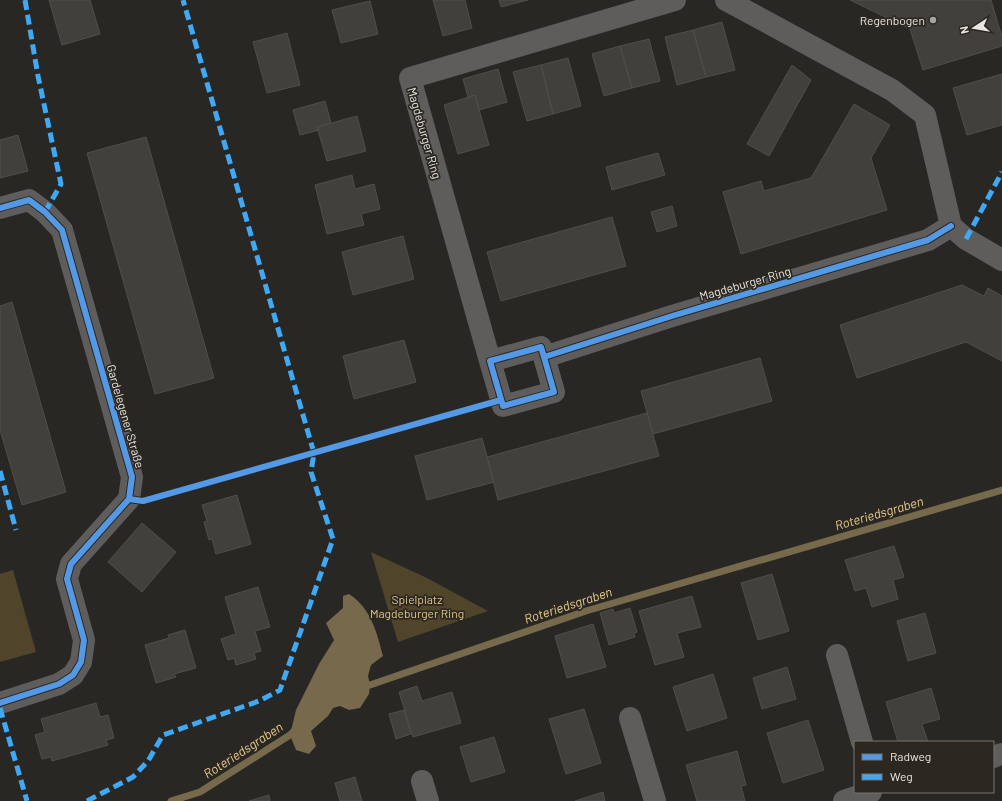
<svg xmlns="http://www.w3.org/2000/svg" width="1002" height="801" viewBox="0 0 1002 801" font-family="Barlow,sans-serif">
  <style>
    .green { fill: #50442a }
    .water { fill: #77694b }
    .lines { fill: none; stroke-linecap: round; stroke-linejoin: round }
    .stream { stroke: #77694b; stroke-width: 7 }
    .building { fill: #41403d; stroke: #504e4b }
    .street { stroke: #5e5d5c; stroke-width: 22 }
    .quiet { stroke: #3fa9f5; stroke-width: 5; stroke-dasharray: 10 5; stroke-linecap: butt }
    .cycleway-casing { stroke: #2c2821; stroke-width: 8 }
    .cycleway { stroke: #5399e6; stroke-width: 6 }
    .poi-dot { fill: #a6a3a0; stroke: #2c2821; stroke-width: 1.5 }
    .labels { text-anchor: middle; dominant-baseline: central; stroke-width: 3.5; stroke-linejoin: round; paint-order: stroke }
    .poi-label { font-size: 12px; fill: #e9e6e2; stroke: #2c2821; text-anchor: end }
    .street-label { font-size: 12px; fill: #e9e6e2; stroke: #2c2821 }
    .park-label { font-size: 12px; fill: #dfc58a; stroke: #2c2821 }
    .water-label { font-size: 13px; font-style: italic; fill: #e4cb8f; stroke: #2c2821 }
  </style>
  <rect width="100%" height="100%" fill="#292724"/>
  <path class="green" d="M371 552 427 578 488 611 398 642Z
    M13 570 36 652 0 662V574Z"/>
  <path class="water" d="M349 594C371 608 377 633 383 656L371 665 368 676 370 685 369 694 360 708 349 710 340 706 333 708 328 716 311 731 316 746 309 754 296 750 290 735 296 710 319 664 334 640 326 623 343 608V596Z"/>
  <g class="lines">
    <path class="stream" d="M362 686 370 685 586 611 1002 490
      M171 801 200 792 290 735 296 729"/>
  </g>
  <path class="building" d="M49 0H90L100 34 62 45Z
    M433 0H465L472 28 443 36Z
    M499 0H528L501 7Z
    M850 0H991L1002 37V46L923 70 910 29Z
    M370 1 378 34 341 43 332 10Z
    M722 22 735 70 706 77 693 30Z
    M693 30 706 77 677 85 665 37Z
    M287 33 300 85 267 93 253 42Z
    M649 39 660 81 632 88 620 46Z
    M620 46 632 88 604 96 592 54Z
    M568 58 581 106 553 114 541 65Z
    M541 65 553 114 527 121 513 72Z
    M792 65 811 80 769 156 747 144Z
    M498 69 507 102 479 110 475 95 468 97 463 79Z
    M1002 74V125L967 135 953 88Z
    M475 95 489 145 458 154 444 105Z
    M325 101 331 123 317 127 319 130 300 135 293 110Z
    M854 104 890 125 871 158 887 210 741 254 723 192 761 181 764 191 811 178Z
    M357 116 366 151 327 161 317 127Z
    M18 135 28 171 0 178V140Z
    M146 137 214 378 155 394 87 153Z
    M658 153 665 175 612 190 606 167Z
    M352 175 355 189 374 184 380 209 361 214 364 225 327 234 315 185Z
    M672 206 677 226 657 232 651 212Z
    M612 217 626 266 501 301 487 252Z
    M403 236 414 279 353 295 342 252Z
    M962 285 984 296 988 288 1002 296V361L966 342 857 378 840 325Z
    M12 302 66 492 22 505 0 430V306Z
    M404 340 416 382 354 399 343 356Z
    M760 358 772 401 653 434 641 391Z
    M647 413 659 456 498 500 487 457Z
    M482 438 494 482 427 500 415 456Z
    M237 495 251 544 216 554 212 539 209 540 204 522 207 521 202 505Z
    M142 523 176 552 142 592 108 562Z
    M894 546 904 577 893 580 898 599 872 607 866 588 855 591 845 560Z
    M772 574 789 631 758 640 741 583Z
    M258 587 270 627 255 631 261 651 254 653 256 659 236 665 234 658 228 660 221 639 236 634 225 597Z
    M692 596 701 627 677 633 684 657 655 665 639 611Z
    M630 608 637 632 634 633 635 637 609 645 600 613 613 609 614 613Z
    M925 613 936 653 908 661 897 621Z
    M593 624 606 667 567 678 555 636Z
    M185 630 196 668 174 674 176 677 156 683 145 645 169 638 168 635Z
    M787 667 796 699 762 709 753 678Z
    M713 674 727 718 687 731 673 687Z
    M417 686 422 701 452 692 461 723 413 737 399 692Z
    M931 688 940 719 922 724 928 742H898L886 702Z
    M96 703 100 717 108 715 114 738 106 740 108 745 52 761 51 757 42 759 35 735 45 732 41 719Z
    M584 709 601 763 566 774 549 719Z
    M404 710 411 734 396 739 389 714Z
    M808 720 824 770 783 783 767 733Z
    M494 737 505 772 471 782 460 747Z
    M737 751 746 785 741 786 745 801H697L686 765Z
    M355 777 362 801H340L335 783Z
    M603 792 605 801H575Z
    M269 795 270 801H249Z"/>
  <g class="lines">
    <path class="street" d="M726 0 892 90 925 115 951 226 966 239 1002 260
      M0 208 29 200 45 212 62 230 132 477 129 499 71 564 67 579 84 640 81 662 73 675 59 684 0 703
      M544 357 554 392 503 406 490 361 541 347 544 357 672 316 928 240 951 226
      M490 361 410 78 675 0
      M837 655 862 742
      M630 718 655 801
      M993 757 1002 754
      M422 781 428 801
      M844 801 871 792"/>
    <path class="quiet" d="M25 0 38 76 61 184 45 212
      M966 239 1002 172
      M0 471 16 530
      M0 708 27 801
      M87 801 133 777 148 761 163 735 259 701 280 690 333 539 311 472 314 453 183 0"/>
    <defs>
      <path id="cycleway" d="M0 208 29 200 45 212 62 230 132 477 129 499 71 564 67 579 84 640 81 662 73 675 59 684 0 703
        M544 357 554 392 503 406 490 361 541 347 544 357 672 316 928 240 951 226
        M129 499 143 501 501 400"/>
    </defs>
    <use href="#cycleway" class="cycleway-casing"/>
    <use href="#cycleway" class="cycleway"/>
  </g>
  <circle class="poi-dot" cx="933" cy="20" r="4"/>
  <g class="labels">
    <g class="poi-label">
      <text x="925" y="20">Regenbogen</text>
    </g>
    <g class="street-label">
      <text transform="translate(425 133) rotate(74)">Magdeburger Ring</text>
      <text transform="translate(745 283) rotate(-16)">Magdeburger Ring</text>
      <text transform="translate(126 416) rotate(74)">Gardelegener Straße</text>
    </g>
    <g class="park-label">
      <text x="417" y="599">Spielplatz<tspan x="417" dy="14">Magdeburger Ring</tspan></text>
    </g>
    <g class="water-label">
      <text transform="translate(879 513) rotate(-16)">Roteriedsgraben</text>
      <text transform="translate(568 605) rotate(-18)">Roteriedsgraben</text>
      <text transform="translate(243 750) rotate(-33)">Roteriedsgraben</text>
    </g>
  </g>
  <rect x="854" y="741" width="140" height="52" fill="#2c2821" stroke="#78746e"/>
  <rect x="862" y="754" width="20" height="6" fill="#5399e6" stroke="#78746e"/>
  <text x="890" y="761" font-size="12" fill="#e9e6e2">Radweg</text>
  <rect x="862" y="774" width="20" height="6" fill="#3fa9f5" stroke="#78746e"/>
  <text x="890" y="781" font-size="12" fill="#e9e6e2">Weg</text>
  <g transform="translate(974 28) rotate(258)" stroke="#2c2821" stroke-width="3" paint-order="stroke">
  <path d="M0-3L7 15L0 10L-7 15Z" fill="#e9e6e2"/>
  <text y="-6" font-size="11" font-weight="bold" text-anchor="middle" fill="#e9e6e2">N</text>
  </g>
</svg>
